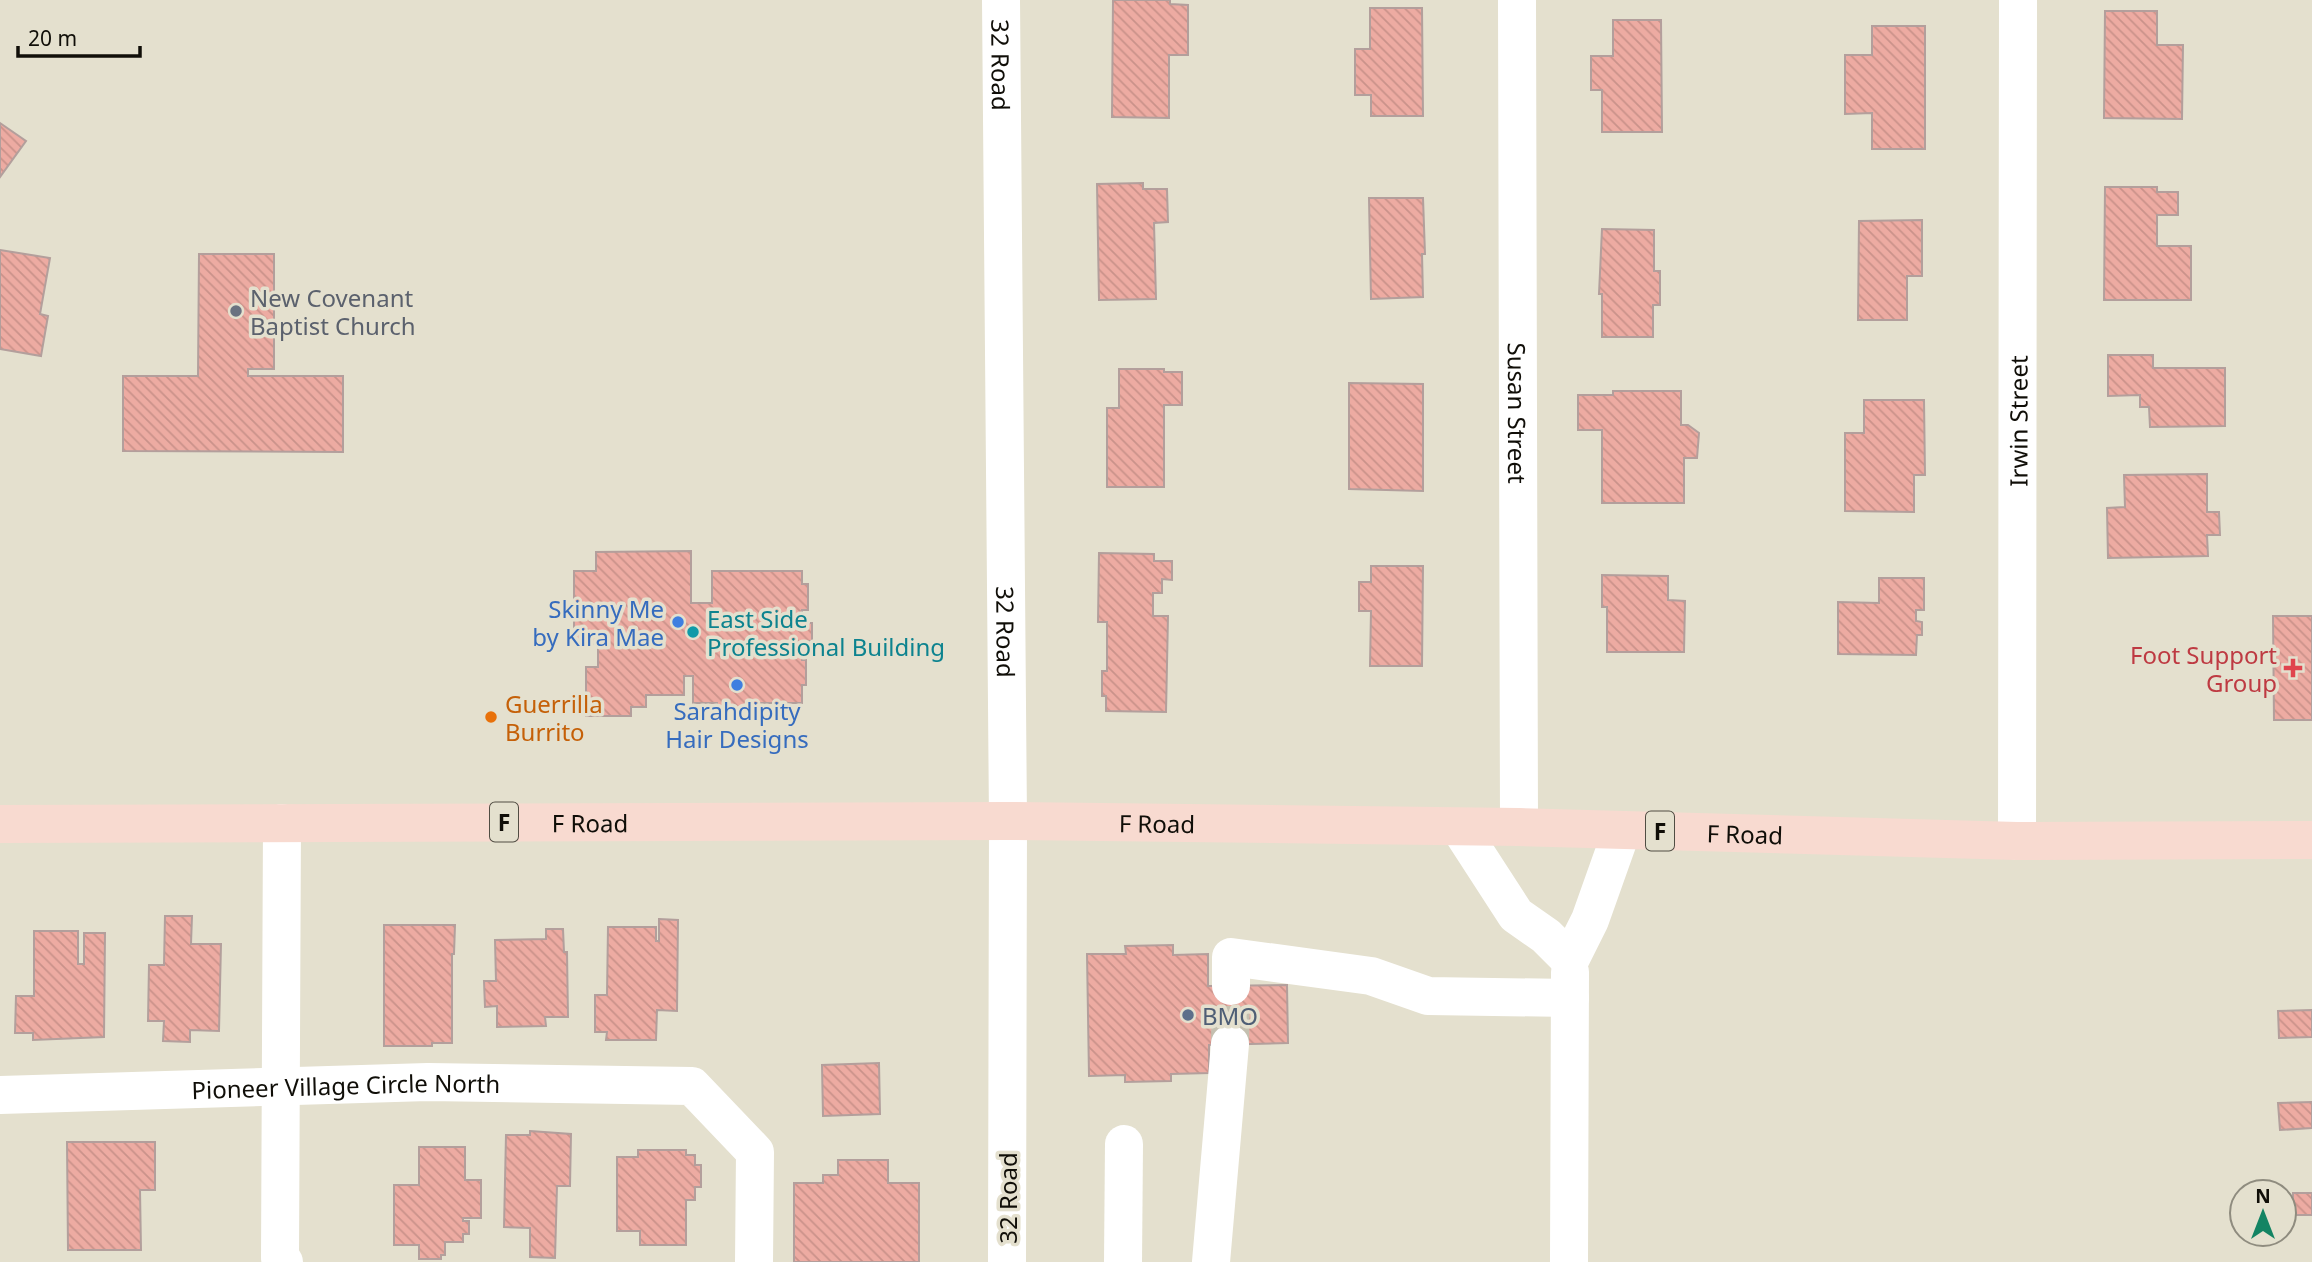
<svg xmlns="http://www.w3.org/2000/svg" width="2312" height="1262" viewBox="0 0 2312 1262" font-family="'Noto Sans',sans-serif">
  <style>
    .building { fill: url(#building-back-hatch); stroke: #b39f9c; stroke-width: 2 }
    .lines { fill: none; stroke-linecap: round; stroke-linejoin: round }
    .minor-tunnel { stroke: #c4c0b0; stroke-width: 38; stroke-dasharray: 38 19; stroke-linecap: butt }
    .minor { stroke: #fff; stroke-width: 38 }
    .major { stroke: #f8dad0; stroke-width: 38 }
    .worship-dot { fill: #6b7280; stroke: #e4e0ce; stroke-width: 2.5 }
    .shop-dot { fill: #3f7fe0; stroke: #e4e0ce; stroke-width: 2.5 }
    .culture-dot { fill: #0f9aa8; stroke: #e4e0ce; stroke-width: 2.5 }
    .health-dot { fill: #e0444e; stroke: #e4e0ce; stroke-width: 2.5 }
    .food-dot { fill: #e8710a; stroke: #e4e0ce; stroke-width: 2.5 }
    .service-dot { fill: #5c6f8a; stroke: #e4e0ce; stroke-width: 2.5 }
    .labels { text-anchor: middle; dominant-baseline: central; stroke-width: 7; stroke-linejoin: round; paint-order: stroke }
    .shield { fill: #e4e0ce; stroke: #504d43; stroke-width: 2 }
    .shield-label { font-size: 23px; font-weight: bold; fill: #100e08 }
    .street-label { font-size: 24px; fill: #100e08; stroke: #e4e0ce }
    .worship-label { font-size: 24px; fill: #5b616d; stroke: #e4e0ce; text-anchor: start }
    .shop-label { font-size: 24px; fill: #366cbe; stroke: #e4e0ce; text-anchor: end }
    .culture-label { font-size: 24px; fill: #0d838f; stroke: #e4e0ce; text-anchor: start }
    .health-label { font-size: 24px; fill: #be3a42; stroke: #e4e0ce; text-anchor: end }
    .food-label { font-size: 24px; fill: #c56008; stroke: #e4e0ce; text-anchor: start }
    .service-label { font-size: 24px; fill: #4e5e75; stroke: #e4e0ce; text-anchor: start }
  </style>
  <defs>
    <pattern id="building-back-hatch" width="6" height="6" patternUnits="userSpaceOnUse" patternTransform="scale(1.75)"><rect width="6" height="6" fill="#edaba2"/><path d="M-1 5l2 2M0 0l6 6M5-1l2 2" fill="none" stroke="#ca928a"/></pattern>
  </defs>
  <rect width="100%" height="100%" fill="#e4e0ce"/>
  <path class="building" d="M1113 0H1170V4L1188 5V55H1169V118L1112 117Z
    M1370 8H1422L1423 116H1371V95H1355V49H1370Z
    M2105 11H2157V45H2183L2182 119 2104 118Z
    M1613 20H1661L1662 132H1602V90H1591V56H1613Z
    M1872 26H1925V149H1872V113L1845 114V55H1872Z
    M0 123 26 141 0 177Z
    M1143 183V189H1167L1168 222 1154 223 1156 299 1099 300 1097 184Z
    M2105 187H2157V192H2178V215H2157V246H2191V300H2104Z
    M1369 198H1423L1425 254H1422L1423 297 1371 299Z
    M1922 220V276H1907V320H1858L1859 221Z
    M1602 229 1654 230V271H1660V305H1653V337H1602V294H1599Z
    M0 250 50 258 40 314 48 316 41 356 0 349Z
    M199 254H274V369H248V376H343V452L123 451V376H198Z
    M2108 355H2153V368H2225V426L2150 427 2149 407H2140V395L2108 396Z
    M1119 369H1164V372H1182V405H1164V487H1107V408H1119Z
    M1349 383 1423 384V491L1349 489Z
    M1613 391H1681V425H1688L1699 433 1697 458H1684V503H1602V430H1578V395H1613Z
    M1864 400H1924L1925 475H1914V512L1845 511V433H1864Z
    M2207 474V512H2219L2220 535H2207L2208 556 2108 558 2107 508 2125 507 2124 475Z
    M691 551V603H712V571H802V584H808V610H802V623H812V641H802V660H806V685H802V703H757V711H717V703H693V676H684V695H646V707H631V716H586V667H598V644H574V571H596V552Z
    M1099 553 1154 554V561H1172V580L1162 579V593H1153V616H1168L1166 712 1106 711V696H1102V671H1107V622H1098Z
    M1371 566H1423L1422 666H1370L1371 611H1359V582H1371Z
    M1602 575 1668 576V600L1685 601 1684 652H1607V607H1602Z
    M1879 578H1924V610H1916V621L1922 622V635H1917L1916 655 1838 654V602L1879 603Z
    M2273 616H2312V720H2274Z
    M165 916H192L191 944H221L219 1031 190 1030V1042L163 1041 164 1021H148L149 965H164Z
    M659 919 678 920 677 1011 657 1010 656 1040H606L607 1032H595V995H607L608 927H656V941H659Z
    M384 925H455L454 954H452V1043H432V1046H384Z
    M546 929H563L564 952H567L568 1017H545L546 1026 497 1027V1006L485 1007 484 981H496L495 940 546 939Z
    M34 931H78V964H84V933H105L104 1037 33 1040V1033H15L16 996H34Z
    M1173 945V955L1208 954V986L1287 985 1288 1043 1209 1045V1073L1171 1074V1081L1125 1082V1075L1089 1076 1087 954H1126L1125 946Z
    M2312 1010V1037L2279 1038 2278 1011Z
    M879 1063 880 1114 823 1116 822 1065Z
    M2312 1102V1128L2280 1130 2278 1103Z
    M530 1131 571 1134 570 1186H557L555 1258 530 1257V1228L504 1227 506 1135H530Z
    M67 1142H155V1190H140L141 1250H68Z
    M419 1147H465V1180H481V1218H463V1221H469V1234H463V1242H445V1255H441V1259H419V1245H394V1185H419Z
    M638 1150H686V1155H695V1165H701V1187H695V1200H686V1245H640V1231H617V1157H638Z
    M838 1160H888V1183H919V1262H794V1183H823V1175H838Z
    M2293 1193H2312V1215H2293Z"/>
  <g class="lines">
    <path class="minor-tunnel" d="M1230 1044 1231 986"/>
    <g class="minor">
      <path id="s1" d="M1001 0 1008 821 1007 1262"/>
      <path id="s2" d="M1517 0 1519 827"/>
      <path d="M282 823 280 1258 284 1262"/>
      <path d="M1459 827 1516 915 1546 936 1570 960 1590 920 1622 830"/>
      <path id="s3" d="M2017 841 2018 0"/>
      <path d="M1231 986V957L1371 976 1428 996 1570 998"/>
      <path id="s4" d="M0 1095 428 1082 692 1086 755 1152 754 1262"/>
      <path d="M1123 1262 1124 1144"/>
      <path d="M1211 1262 1230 1044"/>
      <path d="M1569 1262 1570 972"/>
    </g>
    <path class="major" id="s5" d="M0 824 1008 821 1519 827 2017 841 2312 840"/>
  </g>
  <circle class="worship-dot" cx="236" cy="311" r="7"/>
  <g class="shop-dot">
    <circle cx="678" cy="622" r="7"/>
    <circle cx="737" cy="685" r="7"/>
  </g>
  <circle class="culture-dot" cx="693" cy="632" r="7"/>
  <path class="health-dot" d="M2289.5 657.5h7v7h7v7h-7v7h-7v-7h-7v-7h7z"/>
  <circle class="food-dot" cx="491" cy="717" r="7"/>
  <circle class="service-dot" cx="1188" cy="1015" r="7"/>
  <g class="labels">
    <g class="shield">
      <rect x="490" y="802.5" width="28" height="39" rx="5"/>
      <rect x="1646" y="811.5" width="28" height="39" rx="5"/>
    </g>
    <g class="shield-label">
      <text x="504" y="822">F</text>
      <text x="1660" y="831">F</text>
    </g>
    <g class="street-label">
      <text stroke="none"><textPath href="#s1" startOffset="65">32 Road</textPath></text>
      <text stroke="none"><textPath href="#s2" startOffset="413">Susan Street</textPath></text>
      <text stroke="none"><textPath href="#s3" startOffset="420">Irwin Street</textPath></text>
      <text stroke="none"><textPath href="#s1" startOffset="632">32 Road</textPath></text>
      <text stroke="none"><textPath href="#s5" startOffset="590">F Road</textPath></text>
      <text stroke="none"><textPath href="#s5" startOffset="1157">F Road</textPath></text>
      <text stroke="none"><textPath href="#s5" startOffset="1745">F Road</textPath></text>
      <text stroke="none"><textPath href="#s4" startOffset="346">Pioneer Village Circle North</textPath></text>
      <text transform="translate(1007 1198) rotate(-90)">32 Road</text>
    </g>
    <g class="worship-label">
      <text x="250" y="297">New Covenant<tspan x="250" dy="28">Baptist Church</tspan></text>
    </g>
    <g class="shop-label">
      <text x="664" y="608">Skinny Me<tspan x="664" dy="28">by Kira Mae</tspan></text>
      <text x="737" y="710" text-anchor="middle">Sarahdipity<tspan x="737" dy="28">Hair Designs</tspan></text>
    </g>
    <g class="culture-label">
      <text x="707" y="618">East Side<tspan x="707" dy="28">Professional Building</tspan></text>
    </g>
    <g class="health-label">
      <text x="2277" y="654">Foot Support<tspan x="2277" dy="28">Group</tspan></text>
    </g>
    <g class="food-label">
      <text x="505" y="703">Guerrilla<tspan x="505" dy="28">Burrito</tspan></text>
    </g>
    <g class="service-label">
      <text x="1202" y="1015">BMO</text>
    </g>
  </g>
  <g transform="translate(2263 1213)"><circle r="33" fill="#e4e0ce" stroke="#8f8c7f" stroke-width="2"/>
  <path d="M0-5L12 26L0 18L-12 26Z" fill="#138463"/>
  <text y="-10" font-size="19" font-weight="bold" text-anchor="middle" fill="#100e08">N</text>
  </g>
  <path d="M18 46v10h122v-10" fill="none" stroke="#100e08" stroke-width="3.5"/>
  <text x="28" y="46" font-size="21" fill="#100e08" stroke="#e4e0ce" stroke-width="5" paint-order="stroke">20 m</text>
</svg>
